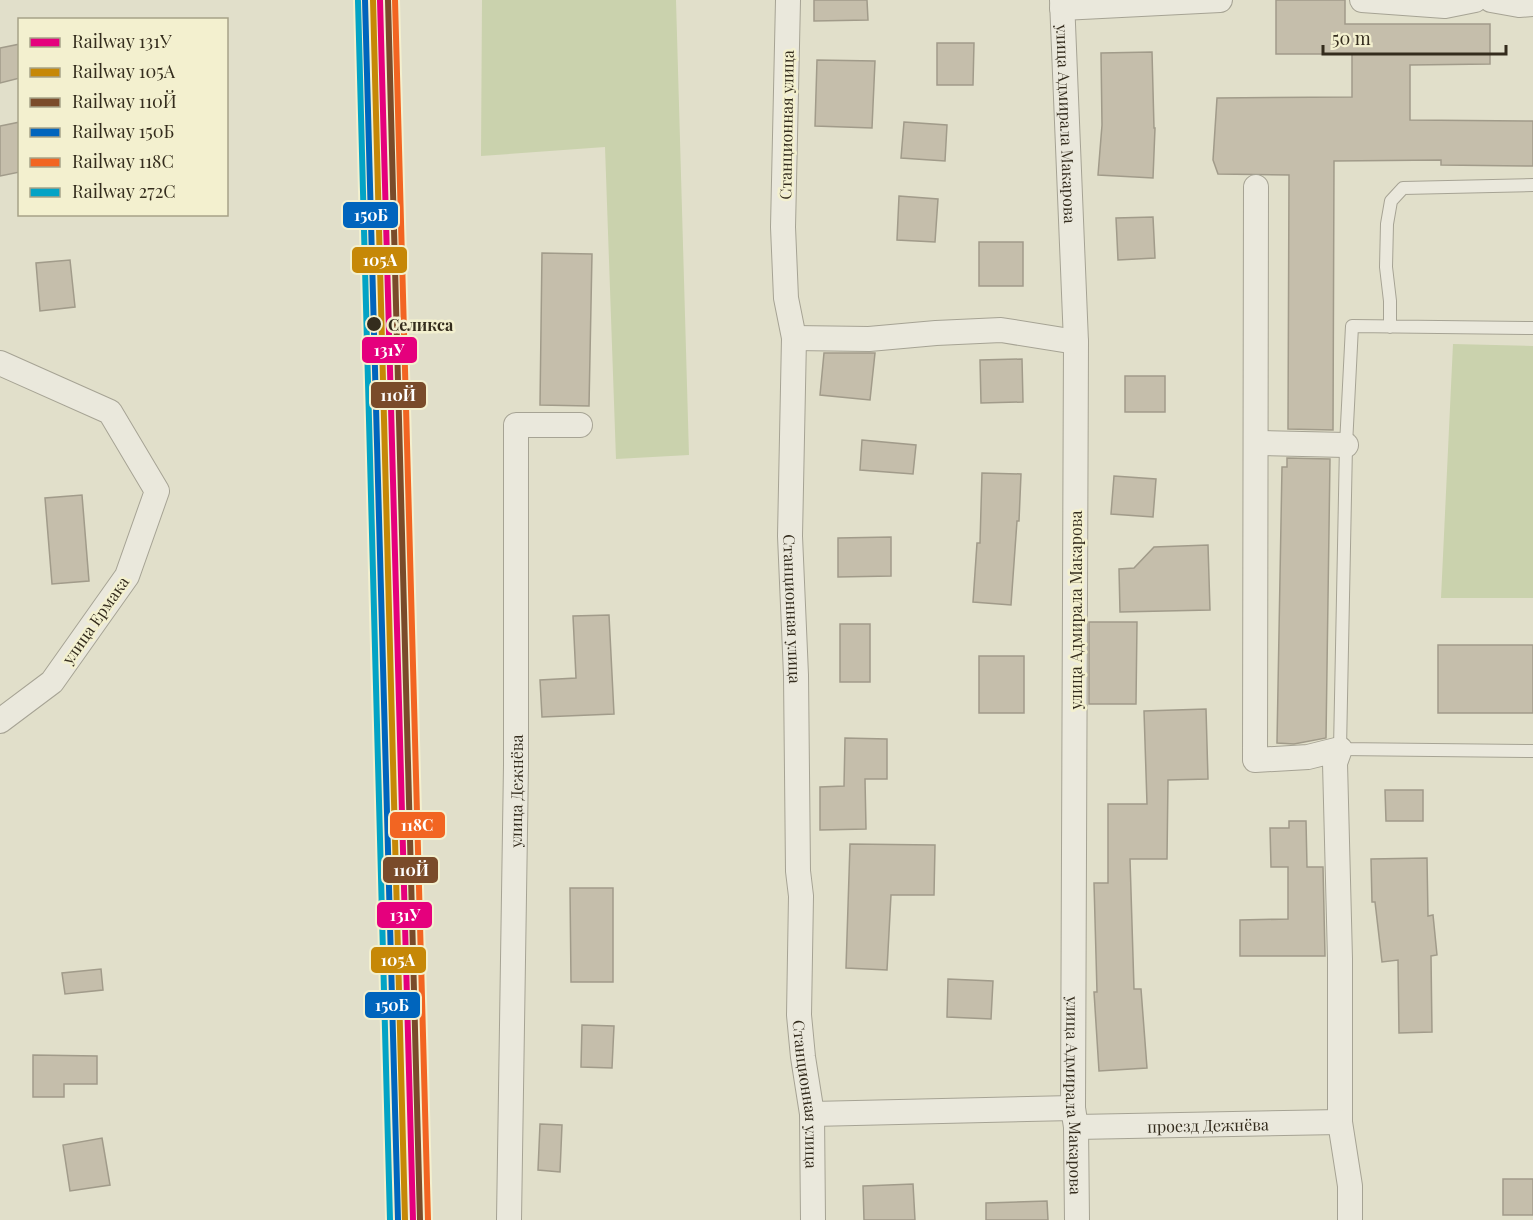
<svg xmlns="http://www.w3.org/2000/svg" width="1533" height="1220" viewBox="0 0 1533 1220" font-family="'Playfair Display',serif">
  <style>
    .green { fill: #cad2ad }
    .building { fill: #c5beab; stroke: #a19b8a; stroke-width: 1.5 }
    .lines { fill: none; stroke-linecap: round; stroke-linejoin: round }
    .service-casing { stroke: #a6a394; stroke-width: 14 }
    .minor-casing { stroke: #a6a394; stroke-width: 26 }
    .service { stroke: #eae8dc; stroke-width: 12 }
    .minor { stroke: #eae8dc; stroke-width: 24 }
    .rail-1-casing { stroke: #f3f0cf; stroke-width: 10 }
    .rail-2-casing { stroke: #f3f0cf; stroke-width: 10 }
    .rail-3-casing { stroke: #f3f0cf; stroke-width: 10 }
    .rail-4-casing { stroke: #f3f0cf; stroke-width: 10 }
    .rail-5-casing { stroke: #f3f0cf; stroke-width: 10 }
    .rail-6-casing { stroke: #f3f0cf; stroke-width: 10 }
    .rail-1 { stroke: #e5007d; stroke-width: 6 }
    .rail-2 { stroke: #c68807; stroke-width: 6 }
    .rail-3 { stroke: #7a4b2a; stroke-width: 6 }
    .rail-4 { stroke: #0065bd; stroke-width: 6 }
    .rail-5 { stroke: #f26522; stroke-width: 6 }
    .rail-6 { stroke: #03a3c5; stroke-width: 6 }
    .stop-dot { fill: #342c1d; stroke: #f3f0cf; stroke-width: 2 }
    .labels { text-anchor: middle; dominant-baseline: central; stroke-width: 5; stroke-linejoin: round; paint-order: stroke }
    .street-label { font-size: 16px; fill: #342c1d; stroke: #f3f0cf }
    .stop-label { font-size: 16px; font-weight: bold; fill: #342c1d; stroke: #f3f0cf; text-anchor: start }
    .line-badge { stroke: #f3f0cf; stroke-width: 2 }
    .badge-label { font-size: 16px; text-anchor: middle; font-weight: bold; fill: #fff }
  </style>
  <rect width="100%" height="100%" fill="#e1dfca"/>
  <path class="green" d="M482 0H676L689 455 616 459 605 147 481 156Z
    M1453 344 1533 346V598H1441Z"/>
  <path class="building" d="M814 0H867L868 20 814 21Z
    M1276 0H1345V24H1490V64L1410 65V120L1533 121V166L1441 165V160L1334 161 1333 430 1288 429 1289 175 1218 174 1213 160 1217 98 1352 97V54H1276Z
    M937 43H974L973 85H937Z
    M20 44V78L0 83V48Z
    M1152 52 1154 128H1155L1153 178 1098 175 1102 125 1101 53Z
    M817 60 875 61 872 128 815 126Z
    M20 122V172L0 176V126Z
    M904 122 947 125 945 161 901 158Z
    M899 196 938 199 935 242 897 240Z
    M1153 217 1155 258 1118 260 1116 218Z
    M979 242H1023V286H979Z
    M542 253 592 254 589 406 540 405Z
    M70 260 75 307 40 311 36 263Z
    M824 353H875L870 400 820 395Z
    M1022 359 1023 402 981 403 980 360Z
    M1125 376H1165V412H1125Z
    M862 440 916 445 913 474 860 470Z
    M1287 458 1330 459 1326 738 1294 744 1277 743 1282 467H1287Z
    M982 473 1021 474 1019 521H1017L1011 605 973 602 977 543H980Z
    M1114 476 1156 479 1153 517 1111 514Z
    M82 495 89 581 52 584 45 498Z
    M891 537V576L838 577V538Z
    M1208 545 1210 610 1120 612 1119 569 1134 568 1154 547Z
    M609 615 614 714 542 717 540 680 576 678 573 616Z
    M1089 622H1137L1136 704H1089Z
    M840 624H870V682H840Z
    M1438 645H1533V713H1438Z
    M979 656H1024V713H979Z
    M1206 709 1208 779 1168 780 1167 859H1130L1134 989H1141L1147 1068 1099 1071 1094 992H1097L1094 883H1108V804H1147L1144 711Z
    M845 738 887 739V779H865L866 829 820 830V787L844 786Z
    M1385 790H1423V821H1386Z
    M1289 821H1306L1307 867H1323L1325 956H1240V920L1288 919V867H1271L1270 828H1289Z
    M850 844 935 845 934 895H891L887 970 846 968Z
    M1427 858 1428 916 1433 915 1437 955 1431 956 1432 1032 1399 1033 1398 960 1382 962 1375 902H1372L1371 859Z
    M570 888H613V982H571Z
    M101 969 103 990 65 994 62 973Z
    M948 979 993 981 991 1019 947 1017Z
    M582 1025 614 1026 612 1068 581 1067Z
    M33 1055 97 1056V1084H64V1097H33Z
    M540 1124 562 1125 560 1172 538 1170Z
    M102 1138 110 1185 70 1191 63 1145Z
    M1503 1179H1533V1215H1503Z
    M913 1184 915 1220H864L863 1186Z
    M1047 1201 1048 1220H986V1203Z"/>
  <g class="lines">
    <defs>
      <path id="service" d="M1390 327V301L1386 267 1387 224 1391 201 1403 188 1533 185
        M1533 328 1352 326 1346 445 1340 749 1533 751"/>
      <g id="minor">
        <path id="s1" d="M788 0 783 227 786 298 794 338 790 536 796 675 798 871 801 896 799 1015 803 1057 812 1114 813 1220"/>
        <path id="s2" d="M1062 0 1076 342 1073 1108 1076 1127 1077 1220"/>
        <path d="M1362 0 1445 6 1475 0"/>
        <path d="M1491 0 1519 5 1533 4"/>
        <path d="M1062 8 1220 0"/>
        <path d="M1256 187 1255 760 1308 757 1340 749 1335 763 1340 959V1122L1350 1186V1220"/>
        <path d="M794 338 869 339 936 333 1001 330 1076 342"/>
        <path d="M0 363 110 412 157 491 127 576 52 682 0 721"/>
        <path d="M1256 443 1346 445"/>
        <path d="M812 1114 1073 1108"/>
        <path id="s3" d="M1076 1127 1340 1122"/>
        <path id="s4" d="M509 1220 516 765V425H580"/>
      </g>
    </defs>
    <use href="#service" class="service-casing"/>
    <use href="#minor" class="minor-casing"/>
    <use href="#service" class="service"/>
    <use href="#minor" class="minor"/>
    <defs>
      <path id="rail-1" d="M380 0 413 1220"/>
      <path id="rail-2" d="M373 0 405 1220"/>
      <path id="rail-3" d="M388 0 420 1220"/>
      <path id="rail-4" d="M365 0 398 1220"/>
      <path id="rail-5" d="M395 0 428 1220"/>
      <path id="rail-6" d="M358 1 390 1220"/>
    </defs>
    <use href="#rail-1" class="rail-1-casing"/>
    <use href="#rail-2" class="rail-2-casing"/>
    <use href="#rail-3" class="rail-3-casing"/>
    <use href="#rail-4" class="rail-4-casing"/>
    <use href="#rail-5" class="rail-5-casing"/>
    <use href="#rail-6" class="rail-6-casing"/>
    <use href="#rail-1" class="rail-1"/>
    <use href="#rail-2" class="rail-2"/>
    <use href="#rail-3" class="rail-3"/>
    <use href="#rail-4" class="rail-4"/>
    <use href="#rail-5" class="rail-5"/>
    <use href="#rail-6" class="rail-6"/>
  </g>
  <circle class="stop-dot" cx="374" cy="324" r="8"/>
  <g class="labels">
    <g class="street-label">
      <text stroke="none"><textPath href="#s2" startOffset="124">улица Адмирала Макарова</textPath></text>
      <text transform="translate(786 125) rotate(-89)">Станционная улица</text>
      <text stroke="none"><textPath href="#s1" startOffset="610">Станционная улица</textPath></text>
      <text transform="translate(1075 610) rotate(-90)">улица Адмирала Макарова</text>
      <text transform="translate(95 620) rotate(-55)">улица Ермака</text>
      <text stroke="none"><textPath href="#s4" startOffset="429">улица Дежнёва</textPath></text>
      <text stroke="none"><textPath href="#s1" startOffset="1096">Станционная улица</textPath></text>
      <text stroke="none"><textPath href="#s2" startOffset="1096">улица Адмирала Макарова</textPath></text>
      <text stroke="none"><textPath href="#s3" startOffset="132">проезд Дежнёва</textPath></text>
    </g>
    <g class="stop-label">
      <text x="388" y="324">Селикса</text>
    </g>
  </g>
  <g class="line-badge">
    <rect x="342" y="201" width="57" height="28" rx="6" fill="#0065bd"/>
    <rect x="351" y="246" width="57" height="28" rx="6" fill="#c68807"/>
    <rect x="361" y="336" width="57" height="28" rx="6" fill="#e5007d"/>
    <rect x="370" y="381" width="57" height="28" rx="6" fill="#7a4b2a"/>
    <rect x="389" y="811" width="57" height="28" rx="6" fill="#f26522"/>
    <rect x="382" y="856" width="57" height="28" rx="6" fill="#7a4b2a"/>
    <rect x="376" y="901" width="57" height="28" rx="6" fill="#e5007d"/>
    <rect x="370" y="946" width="57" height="28" rx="6" fill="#c68807"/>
    <rect x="364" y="991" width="57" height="28" rx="6" fill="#0065bd"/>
  </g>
  <g class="badge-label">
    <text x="371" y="221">150Б</text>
    <text x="380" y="266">105А</text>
    <text x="389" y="356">131У</text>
    <text x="398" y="401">110Й</text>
    <text x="417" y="831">118С</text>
    <text x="411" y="876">110Й</text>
    <text x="405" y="921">131У</text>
    <text x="398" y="966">105А</text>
    <text x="392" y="1011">150Б</text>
  </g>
  <rect x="18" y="18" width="210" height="198" fill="#f3f0cf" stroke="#a7a288" stroke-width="1.5"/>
  <rect x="30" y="38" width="30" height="9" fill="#e5007d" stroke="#a7a288" stroke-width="1.5"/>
  <text x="72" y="48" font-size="18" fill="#342c1d">Railway 131У</text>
  <rect x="30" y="68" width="30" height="9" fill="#c68807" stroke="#a7a288" stroke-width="1.5"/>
  <text x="72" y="78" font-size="18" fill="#342c1d">Railway 105А</text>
  <rect x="30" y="98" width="30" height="9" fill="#7a4b2a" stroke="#a7a288" stroke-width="1.5"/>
  <text x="72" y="108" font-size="18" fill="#342c1d">Railway 110Й</text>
  <rect x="30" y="128" width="30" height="9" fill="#0065bd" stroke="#a7a288" stroke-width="1.5"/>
  <text x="72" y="138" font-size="18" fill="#342c1d">Railway 150Б</text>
  <rect x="30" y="158" width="30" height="9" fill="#f26522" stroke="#a7a288" stroke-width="1.5"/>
  <text x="72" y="168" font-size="18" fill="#342c1d">Railway 118С</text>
  <rect x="30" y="188" width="30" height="9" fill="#03a3c5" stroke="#a7a288" stroke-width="1.5"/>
  <text x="72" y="198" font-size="18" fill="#342c1d">Railway 272С</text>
  <path d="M1323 45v9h183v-9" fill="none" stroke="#342c1d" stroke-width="3"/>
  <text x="1332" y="45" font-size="18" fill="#342c1d" stroke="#f3f0cf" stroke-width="4.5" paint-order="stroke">50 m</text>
</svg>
